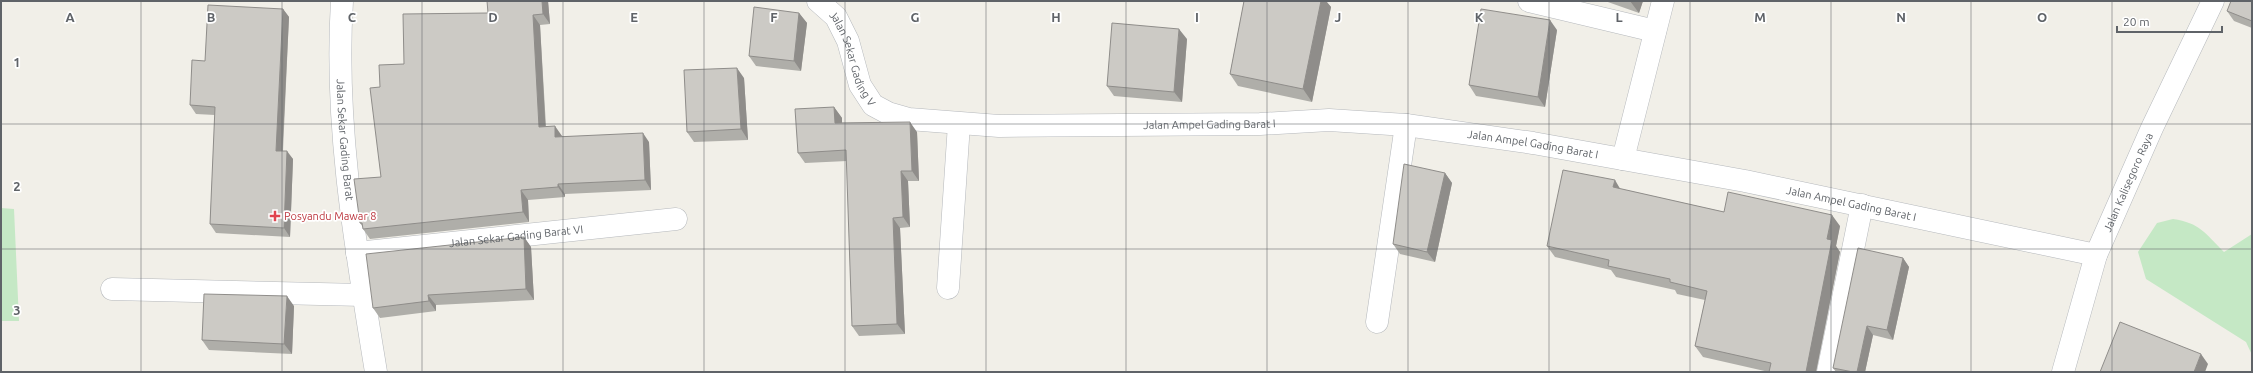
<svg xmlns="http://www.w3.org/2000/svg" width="2253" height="373" viewBox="0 0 2253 373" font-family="Ubuntu,sans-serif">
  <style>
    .green { fill: #c5e8c5 }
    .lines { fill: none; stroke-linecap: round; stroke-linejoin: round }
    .minor-casing { stroke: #b5b8bc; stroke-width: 23 }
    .minor { stroke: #fff; stroke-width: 22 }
    .wall { fill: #afaea9 }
    .shaded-wall { fill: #8f8d8a }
    .building { fill: #cccac5; stroke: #8f8d8a }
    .grid { fill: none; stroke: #5f6368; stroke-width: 1; stroke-opacity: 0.55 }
    .health-dot { fill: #e0444e; stroke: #fff; stroke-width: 1.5 }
    .labels { text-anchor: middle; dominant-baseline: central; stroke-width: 3.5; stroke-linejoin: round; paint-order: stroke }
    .street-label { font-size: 11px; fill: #5f6368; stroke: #fff }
    .health-label { font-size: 11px; fill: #be3a42; stroke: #fff; text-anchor: start }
    .grid-label { font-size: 13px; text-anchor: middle; font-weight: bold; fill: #5f6368; stroke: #fff; stroke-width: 3.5; stroke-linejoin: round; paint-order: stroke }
  </style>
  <rect width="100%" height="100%" fill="#f1efe8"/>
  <path class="green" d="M1 208 14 209 19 321H1Z
    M2173 219C2200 223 2205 233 2224 252L2252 234V355L2246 342 2146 279 2138 252 2157 223Z"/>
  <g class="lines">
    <defs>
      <g id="minor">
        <path id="s1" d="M342 1C334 126 356 249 376 372"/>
        <path id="s2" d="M818 1 836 17 848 41 860 85 873 105 888 113 909 119 999 126 1260 124 1329 120 1406 125 1533 143 1745 181 2096 255"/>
        <path d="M1529 1 1655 31"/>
        <path d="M1623 159 1663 1"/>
        <path id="s3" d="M357 253 676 219"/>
        <path d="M948 288 959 124"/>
        <path d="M112 289 363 295"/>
        <path d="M1377 322 1406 125"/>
        <path d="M1828 372 1862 205"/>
        <path id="s4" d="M2063 372 2096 255 2152 128 2213 1"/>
      </g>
    </defs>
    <use href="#minor" class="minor-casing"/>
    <use href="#minor" class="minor"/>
  </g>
  <path class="wall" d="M548 1 550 24 540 25 546 126 562 136 649 142 651 190 565 194V197L528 200 529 222 370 239 363 229V227L360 223 381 177 380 87 404 64 488 13Z
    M1244 1H1326L1331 7 1312 102 1238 86 1230 74Z
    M1605 1H1643L1639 13Z
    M2252 1V28L2234 21 2227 11Z
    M283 9 289 17 283 151 293 159 290 237 216 233 210 224 215 115 196 114 190 105Z
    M799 13 807 23 801 71 756 66 749 56Z
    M1557 30 1545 107 1476 96 1469 85Z
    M1187 39 1182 102 1114 96 1107 86Z
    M744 78 748 140 694 142 687 132Z
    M834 107 842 118V123L917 132 919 181H908L910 227 900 228 905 334 859 336 852 326 847 161 805 163 798 153Z
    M1445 173 1452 183 1435 262 1400 254 1393 244Z
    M1621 189 1724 212 1840 226 1836 246 1840 252 1816 372H1769L1703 357 1695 346 1705 300 1677 294 1675 290 1616 277 1611 270 1555 257 1547 246Z
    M524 237 531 247 534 300 436 305V311L380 318 373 308Z
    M1903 258 1909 267 1893 340 1873 335 1865 372H1836L1833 368Z
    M294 306 292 354 209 350 202 340Z"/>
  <path class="shaded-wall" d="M542 1H548L550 24 543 14Z
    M1321 1H1326L1331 7 1312 102 1303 89Z
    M1630 1H1643L1639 13Z
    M283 9 289 17 282 159 276 151Z
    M799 13 807 23 801 71 794 61Z
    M533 15 540 25 546 137 539 127Z
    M1550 20 1557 30 1545 107 1538 97Z
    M1179 29 1187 39 1182 102 1174 92Z
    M737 68 744 78 748 140 741 129Z
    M834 107 842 118V133L835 123Z
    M910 122 917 132 919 181 912 171Z
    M555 126 562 136V146L555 137Z
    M643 133 649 142 651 190 645 180Z
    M287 151 293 159 290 237 284 228Z
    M901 171 908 181 910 227 903 217Z
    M1445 173 1452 183 1435 262 1427 252Z
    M1615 180 1622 192 1613 187Z
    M558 184 565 194V197L558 187Z
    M521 190 528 200 529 222 523 212Z
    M1832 215 1840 226 1836 246 1840 252 1816 372H1806L1827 239Z
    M893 218 900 228 905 334 897 324Z
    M524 237 531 247 534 300 526 289Z
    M1903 258 1909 267 1893 340 1887 330Z
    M428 295 436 305V311L429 301Z
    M287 296 294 306 292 354 284 344Z
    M1867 326 1873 335 1865 372H1857Z
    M2201 354 2208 364 2205 372H2194Z"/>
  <path class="building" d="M487 1H542L543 14 533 15 539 127 555 126V137L643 133 645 180 558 184V187L521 190 523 212 363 229 362 223H360L354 179 381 177 370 88 380 87 379 65 404 64 403 14 488 13Z
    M1244 1H1321L1303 89 1230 74Z
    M2231 1H2252V21L2227 11Z
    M208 5 283 9 276 151H287L284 228 210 224 215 107 190 105 192 60 205 61Z
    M754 7 799 13 794 61 749 56Z
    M1481 9 1550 20 1538 97 1469 85Z
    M1112 23 1179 29 1174 92 1107 86Z
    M737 68 741 129 687 132 684 70Z
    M834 107 835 123 910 122 912 171H901L903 217 893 218 897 324 852 326 846 150 798 153 795 109Z
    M1404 164 1445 173 1427 252 1393 244Z
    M1563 170 1615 180 1613 187 1724 212 1728 192 1832 215 1827 239 1832 240 1806 372H1769L1771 363 1695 346 1707 291 1670 282V279L1608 266 1609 260 1547 246Z
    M524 237 526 289 428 295 429 301 373 308 366 254Z
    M1858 248 1903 258 1887 330 1867 326 1857 372H1853L1833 368Z
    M204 294 287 296 284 344 202 340Z
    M2120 322 2201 354 2194 372H2100Z"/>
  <path class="grid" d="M141 1V372M282 1V372M422 1V372M563 1V372M704 1V372M845 1V372M986 1V372M1126 1V372M1267 1V372M1408 1V372M1549 1V372M1690 1V372M1831 1V372M1971 1V372M2112 1V372M1 124H2252M1 249H2252"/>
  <path class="health-dot" d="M273 210h4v4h4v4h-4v4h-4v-4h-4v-4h4z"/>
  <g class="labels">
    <g class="street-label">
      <text stroke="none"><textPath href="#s2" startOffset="69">Jalan Sekar Gading V</textPath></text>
      <text stroke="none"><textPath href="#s2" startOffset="460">Jalan Ampel Gading Barat I</textPath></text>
      <text stroke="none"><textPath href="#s1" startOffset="139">Jalan Sekar Gading Barat</textPath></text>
      <text stroke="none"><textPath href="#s2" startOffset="785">Jalan Ampel Gading Barat I</textPath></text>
      <text stroke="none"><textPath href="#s4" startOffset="201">Jalan Kalisegoro Raya</textPath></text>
      <text stroke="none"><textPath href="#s2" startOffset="1109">Jalan Ampel Gading Barat I</textPath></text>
      <text stroke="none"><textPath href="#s3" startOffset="160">Jalan Sekar Gading Barat VI</textPath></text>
    </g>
    <g class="health-label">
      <text x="284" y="216">Posyandu Mawar 8</text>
    </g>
  </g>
  <g class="grid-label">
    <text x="70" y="22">A</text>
    <text x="211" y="22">B</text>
    <text x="352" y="22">C</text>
    <text x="493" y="22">D</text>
    <text x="634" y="22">E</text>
    <text x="774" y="22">F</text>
    <text x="915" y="22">G</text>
    <text x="1056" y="22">H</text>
    <text x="1197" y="22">I</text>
    <text x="1338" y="22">J</text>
    <text x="1479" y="22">K</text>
    <text x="1619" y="22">L</text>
    <text x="1760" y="22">M</text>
    <text x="1901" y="22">N</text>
    <text x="2042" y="22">O</text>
    <text x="17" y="67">1</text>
    <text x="17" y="191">2</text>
    <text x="17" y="315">3</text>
  </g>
  <rect width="2253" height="373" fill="none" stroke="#5f6368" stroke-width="4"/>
  <path d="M2117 26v6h105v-6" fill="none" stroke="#5f6368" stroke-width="2"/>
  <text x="2123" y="26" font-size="12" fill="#5f6368" stroke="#ffffff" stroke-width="3" paint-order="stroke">20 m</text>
</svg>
